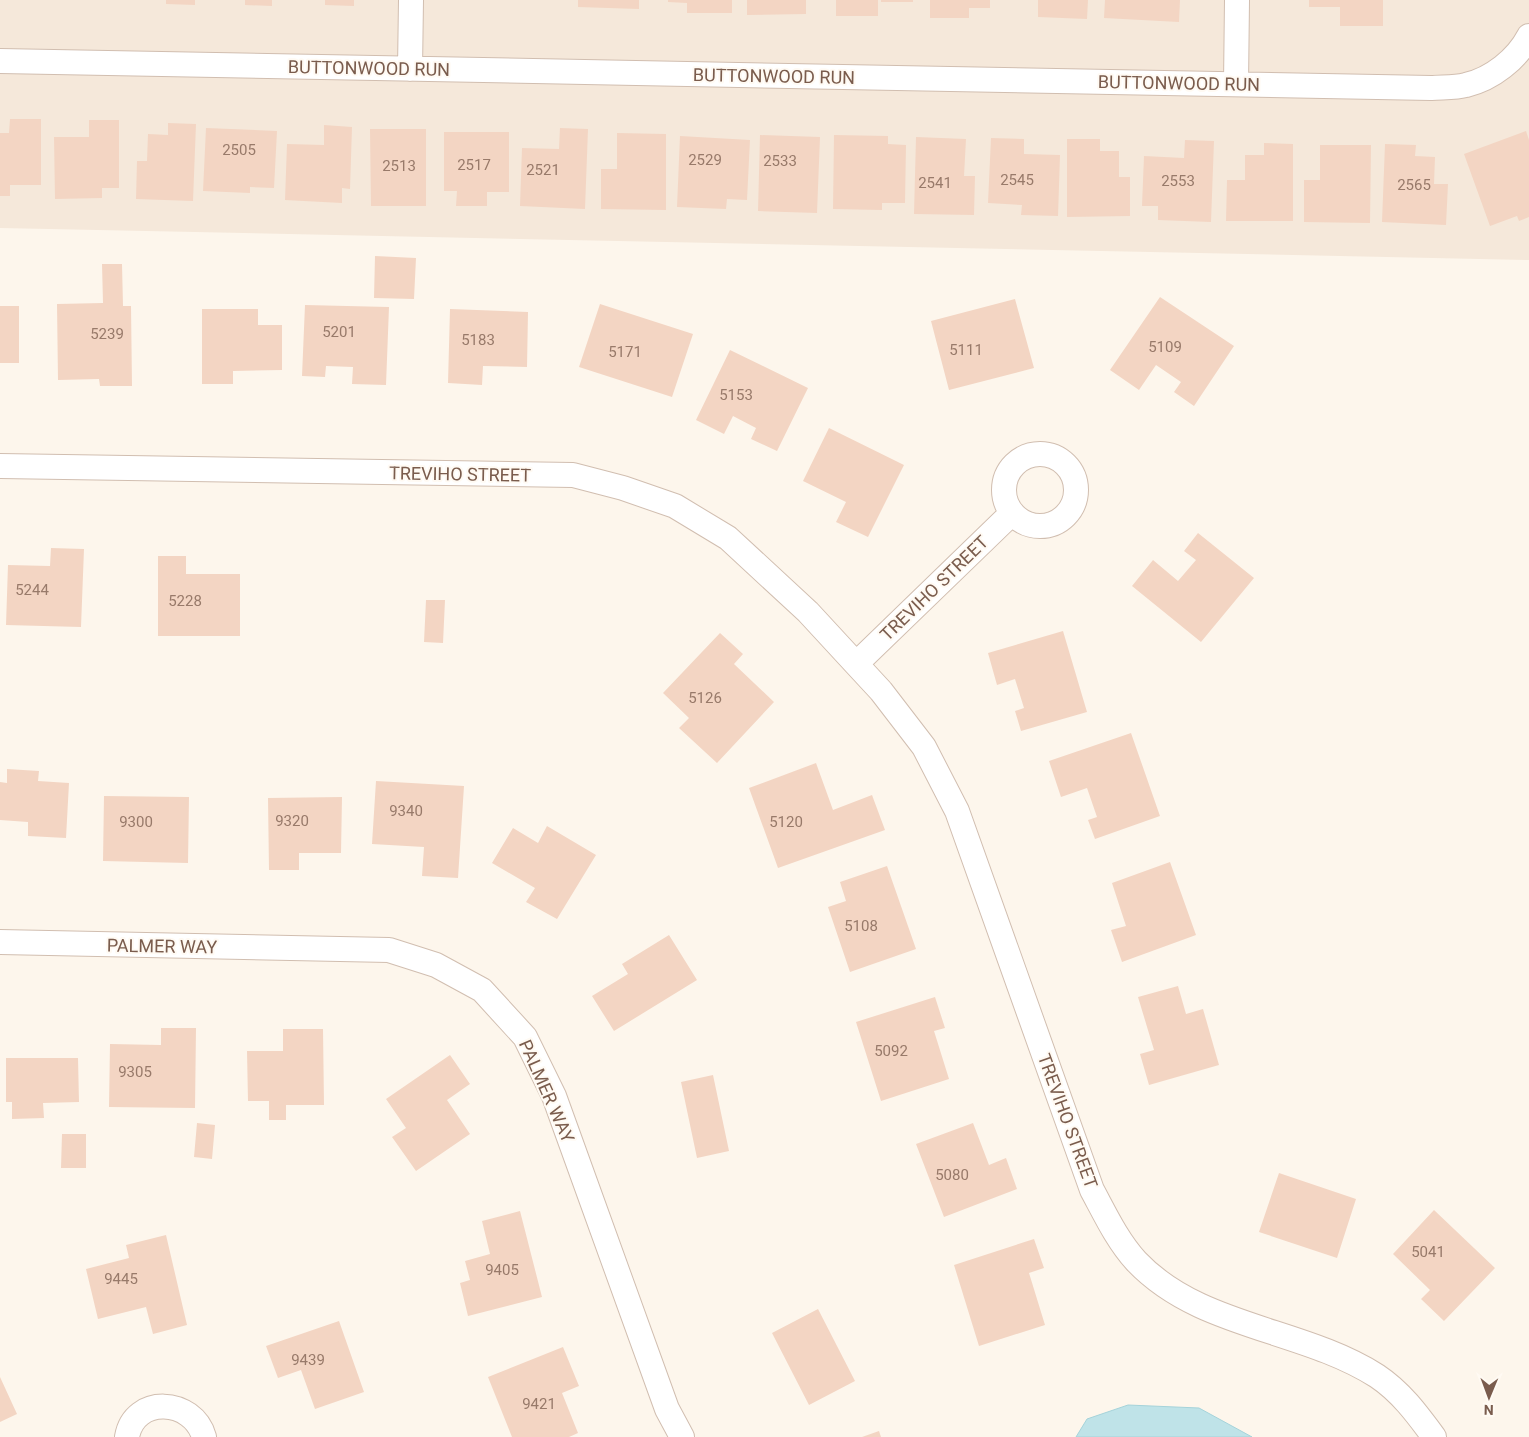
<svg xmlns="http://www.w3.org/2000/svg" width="1529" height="1437" viewBox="0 0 1529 1437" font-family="Roboto,sans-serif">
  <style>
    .residential { fill: #f5e8da }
    .water { fill: #bfe3e8; stroke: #a5d3da }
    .building { fill: #f3d5c3 }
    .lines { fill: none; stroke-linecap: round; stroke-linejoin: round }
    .street-casing { stroke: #d1beb0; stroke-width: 26 }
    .street { stroke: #fff; stroke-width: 24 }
    .labels { text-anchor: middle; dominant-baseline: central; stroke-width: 4; stroke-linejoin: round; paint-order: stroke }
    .number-label { font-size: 15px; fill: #987a6a }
    .street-label { font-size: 18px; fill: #7a5c4d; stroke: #fffaf3 }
  </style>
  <rect width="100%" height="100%" fill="#fdf6ec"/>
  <path class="residential" d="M0 0H1529V260L0 228Z"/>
  <path class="water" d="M1128 1405 1199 1408 1252 1437H1076L1087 1419Z"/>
  <path class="building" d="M166 0H195V5L166 4Z
    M245 0H272V6L245 5Z
    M325 0H354V6L325 5Z
    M578 0H639V9L578 7Z
    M668 0H732V13H687V3L668 2Z
    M747 0H806V14L747 15Z
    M836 0H878V16H836Z
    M881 0H913V2H881Z
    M930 0H990V8H969V18H930Z
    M1038 0H1088L1087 19 1038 17Z
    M1105 0H1180L1179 22 1104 18Z
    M1309 0H1383V26H1340V7H1309Z
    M10 119H41V185H10V196H0V133H9Z
    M89 120H119V188H102V198L55 199 54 137H89Z
    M168 123 196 124 193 201 136 199 137 161H147L148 134 168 135Z
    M324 125 352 127 350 189 342 188V203L285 200 287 144 324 145Z
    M206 128 277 131 274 188 250 187V193L203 191Z
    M560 128 588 129 585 209 520 206 522 148 559 149Z
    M370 129H426V206H371Z
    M1526 131 1529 140V217L1519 221 1517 216 1490 226 1464 154Z
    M444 132H509V192H487V206H456L457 191H444Z
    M617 133 666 134V210L601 209V169H617Z
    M760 135 820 137 817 213 758 211Z
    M834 135 888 136V144L906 145 905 203H882V210L833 209Z
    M680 136 750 140 747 200 727 199 726 209 677 207Z
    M916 137 966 139 964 176H975L974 215 914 214Z
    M991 138 1024 139V154L1060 155 1058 216 1021 215 1022 205 988 203Z
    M1067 139H1100V151H1119V177H1130V216L1067 217Z
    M1185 140 1214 141 1211 222 1158 220V206H1142L1144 156 1184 158Z
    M1264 143 1293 144V221H1226L1227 180H1245V155H1264Z
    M1385 144 1416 145 1415 156 1435 157 1434 184H1448L1446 225 1382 222Z
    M1320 145H1371L1370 223 1304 222V180H1320Z
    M375 256 416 258 414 299 374 298Z
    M102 264H122L123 306H131L132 386H100L99 379 58 380 57 304 103 303Z
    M1160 297 1234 346 1194 406 1174 392 1181 382 1156 365 1139 390 1110 370Z
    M1015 299 1034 368 949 390 931 321Z
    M600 304 693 334 672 397 579 367Z
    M305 305 389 307 386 385 352 384 353 367 326 366 325 377 302 376Z
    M0 306H19V363H0Z
    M202 309H258V325H282V370L233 371V384H202Z
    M450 309 528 312 527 367 483 366 482 385 448 383Z
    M730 350 808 388 777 451 751 439 756 428 733 416 724 434 696 420Z
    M829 428 904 465 868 537 836 522 846 502 803 481Z
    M1198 533 1254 578 1201 642 1132 586 1153 560 1178 581 1196 560 1184 551Z
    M51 548 84 549 81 627 6 625 8 565 50 566Z
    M158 556H186V574H240V636H158Z
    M426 600H445L443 643 424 642Z
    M1063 631 1087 712 1021 731 1015 711 1024 708 1015 679 997 685 988 653Z
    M720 633 743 654 734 664 774 702 717 763 679 728 689 718 663 693Z
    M1131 733 1160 816 1095 839 1088 820 1097 817 1087 788 1061 797 1049 761Z
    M816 763 833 810 872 795 885 830 778 868 749 788Z
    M7 769 39 771 38 781 69 783 66 838 28 836V822L0 820V782L7 783Z
    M376 781 464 786 458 878 422 876 424 847 372 844Z
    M104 796 189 797 188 863 103 861Z
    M342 797 341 853H299V870H269L268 798Z
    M547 826 596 855 557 919 526 902 535 888 492 863 513 828 538 843Z
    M1170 862 1196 935 1122 962 1111 930 1126 926 1112 883Z
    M887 866 916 949 850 972 828 907 846 901 840 882Z
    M669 935 697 980 614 1031 592 996 628 974 622 964Z
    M1178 986 1186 1014 1203 1009 1219 1065 1149 1085 1140 1054 1154 1050 1138 997Z
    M935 997 945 1028 934 1031 949 1079 881 1101 856 1022Z
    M161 1028H196L195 1108 109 1107 110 1044 161 1045Z
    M283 1029H323L324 1105H286V1120H269V1101H248L247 1051H283Z
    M450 1055 470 1084 447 1100 470 1134 416 1171 392 1137 406 1128 386 1099Z
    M6 1058H78L79 1102 43 1103 44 1118 12 1119V1102H6Z
    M713 1075 729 1151 697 1158 681 1082Z
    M197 1123 215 1125 212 1159 194 1157Z
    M973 1123 989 1165 1006 1158 1017 1189 944 1217 916 1144Z
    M62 1134H86V1168H61Z
    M1279 1173 1356 1199 1337 1258 1259 1232Z
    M1434 1210 1495 1268 1444 1321 1421 1299 1430 1290 1393 1254Z
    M520 1211 542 1297 468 1316 460 1283 470 1280 465 1261 490 1254 482 1221Z
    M166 1235 187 1325 153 1334 146 1307 98 1319 86 1269 129 1258 126 1245Z
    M1034 1239 1044 1268 1029 1273 1045 1325 979 1346 954 1265Z
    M818 1309 855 1381 809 1405 772 1333Z
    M339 1321 364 1392 315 1409 301 1370 278 1378 266 1346Z
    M563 1347 579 1386 562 1393 578 1433 569 1437H512L488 1377Z
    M0 1377 17 1414 0 1422Z
    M879 1431 881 1437H862Z"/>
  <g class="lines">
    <defs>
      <path id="street" d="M0 61 1431 88C1442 87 1455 88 1466 85 1492 79 1517 59 1529 36
        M410 69 411 0
        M1236 84 1237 0
        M1004 490a36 36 0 1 1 72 0a36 36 0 1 1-72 0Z
        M0 466 573 475 623 488 675 506 728 538 808 612 856 664 881 691 924 747 957 811 1092 1190C1105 1214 1117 1240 1136 1261 1199 1328 1302 1328 1377 1376 1401 1392 1417 1414 1434 1437
        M856 664 1012 513
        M0 942 389 950 436 965 482 990 525 1037 554 1096 667 1409 682 1437
        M127 1437C134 1395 193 1398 204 1437"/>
    </defs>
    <use href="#street" class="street-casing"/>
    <use href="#street" class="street"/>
  </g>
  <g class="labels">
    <g class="number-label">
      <text x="239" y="150">2505</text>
      <text x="705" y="160">2529</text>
      <text x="780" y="161">2533</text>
      <text x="474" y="165">2517</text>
      <text x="399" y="166">2513</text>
      <text x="543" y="170">2521</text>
      <text x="1017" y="180">2545</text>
      <text x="1178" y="181">2553</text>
      <text x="935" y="183">2541</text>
      <text x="1414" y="185">2565</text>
      <text x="339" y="332">5201</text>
      <text x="107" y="334">5239</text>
      <text x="478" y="340">5183</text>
      <text x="1165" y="347">5109</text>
      <text x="966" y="350">5111</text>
      <text x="625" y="352">5171</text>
      <text x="736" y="395">5153</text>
      <text x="32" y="590">5244</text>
      <text x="185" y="601">5228</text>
      <text x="705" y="698">5126</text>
      <text x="406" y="811">9340</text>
      <text x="292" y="821">9320</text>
      <text x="136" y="822">9300</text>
      <text x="786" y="822">5120</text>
      <text x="861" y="926">5108</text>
      <text x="891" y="1051">5092</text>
      <text x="135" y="1072">9305</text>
      <text x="952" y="1175">5080</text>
      <text x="1428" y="1252">5041</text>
      <text x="502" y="1270">9405</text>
      <text x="121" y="1279">9445</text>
      <text x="308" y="1360">9439</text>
      <text x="539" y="1404">9421</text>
    </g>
    <g class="street-label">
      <text transform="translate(369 68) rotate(1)">BUTTONWOOD RUN</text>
      <text transform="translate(774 76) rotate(1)">BUTTONWOOD RUN</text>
      <text transform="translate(1179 83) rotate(1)">BUTTONWOOD RUN</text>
      <text transform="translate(460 474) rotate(1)">TREVIHO STREET</text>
      <text transform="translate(934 588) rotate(-44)">TREVIHO STREET</text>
      <text transform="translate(162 946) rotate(1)">PALMER WAY</text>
      <text transform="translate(547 1091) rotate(66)">PALMER WAY</text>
      <text transform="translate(1068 1121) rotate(70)">TREVIHO STREET</text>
    </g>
  </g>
  <g transform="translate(1489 1397) rotate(181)" stroke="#fffaf3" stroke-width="4" paint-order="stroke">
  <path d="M0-4L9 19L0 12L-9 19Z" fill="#7a5c4d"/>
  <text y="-8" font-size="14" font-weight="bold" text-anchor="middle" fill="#7a5c4d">N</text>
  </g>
</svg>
